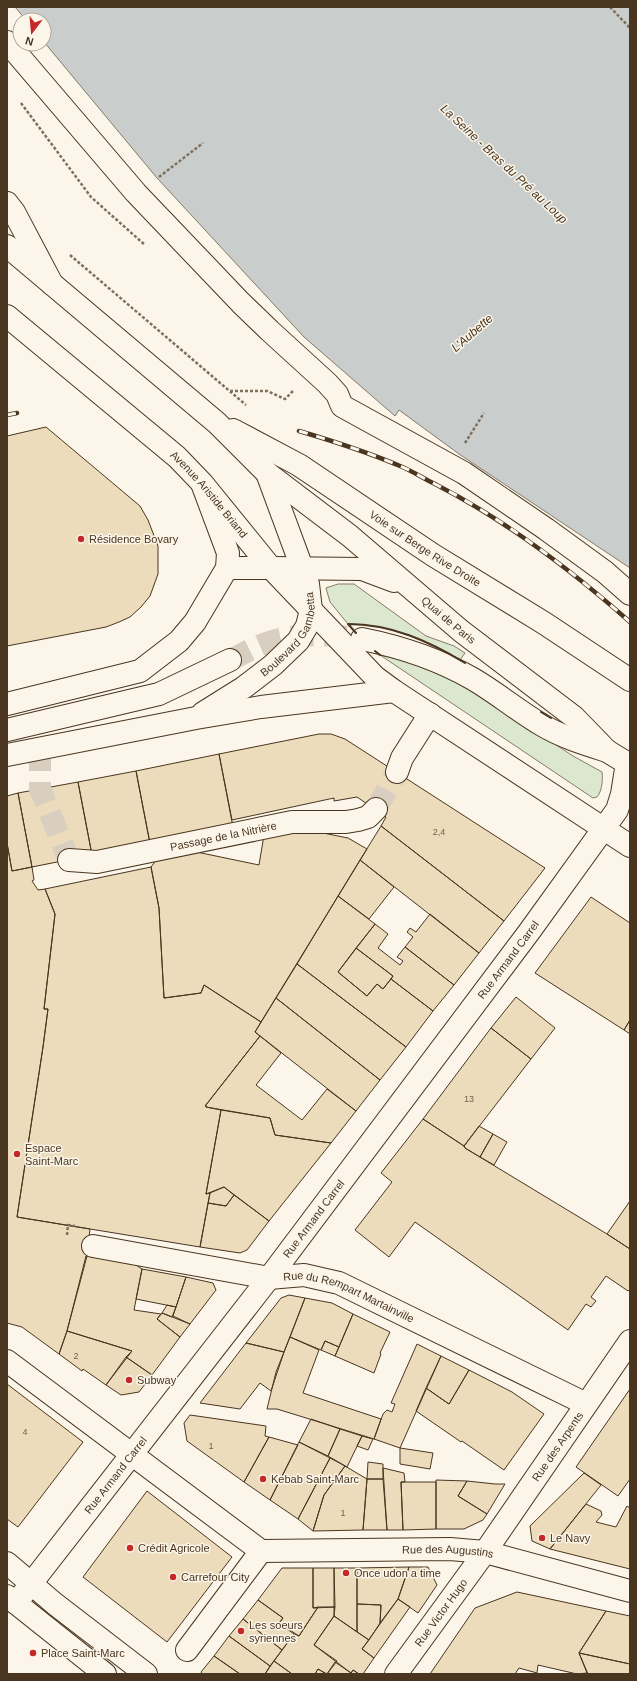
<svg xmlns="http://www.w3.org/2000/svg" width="637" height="1681" viewBox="0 0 637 1681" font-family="Helvetica,sans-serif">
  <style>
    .green { fill: #dce7d0; stroke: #887966 }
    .water { fill: #c9cecd; stroke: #887966 }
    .building { fill: #ecdcbc; stroke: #4a3520 }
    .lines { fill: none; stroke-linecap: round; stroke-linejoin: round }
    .minor-tunnel { stroke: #d8cfc1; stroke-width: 22; stroke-dasharray: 22 11; stroke-linecap: butt }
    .minor-casing { stroke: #4a3520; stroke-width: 24 }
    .major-casing { stroke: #4a3520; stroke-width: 24 }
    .path { stroke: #7f6f5c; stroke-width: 2.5; stroke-dasharray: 3 2; stroke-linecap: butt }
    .minor { stroke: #fbf6e9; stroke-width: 22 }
    .major { stroke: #fbf6e9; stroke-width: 22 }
    .rail-casing { stroke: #4a3520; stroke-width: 4.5 }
    .rail { stroke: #fbf6e9; stroke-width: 3; stroke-dasharray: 9; stroke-linecap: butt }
    .wall { stroke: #4a3520; stroke-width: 2 }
    .poi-dot { fill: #c62828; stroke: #fbf6e9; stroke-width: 1.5 }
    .labels { text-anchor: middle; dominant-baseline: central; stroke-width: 3; stroke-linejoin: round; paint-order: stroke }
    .number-label { font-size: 9px; fill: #725f47 }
    .street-label { font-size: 11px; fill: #4a3520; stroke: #fbf6e9 }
    .poi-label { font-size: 11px; fill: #4a3520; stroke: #fbf6e9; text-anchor: start }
    .water-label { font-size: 12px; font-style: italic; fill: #4a3520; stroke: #fbf6e9 }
  </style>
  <rect width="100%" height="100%" fill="#fbf6e9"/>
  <path class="green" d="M338 584H354L426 636 454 646 465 653 460 660C424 640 389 624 348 624L330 602 326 588Z
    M380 655 420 664 462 683 573 756 602 772C603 780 602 791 597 797L593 798Z"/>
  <path class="water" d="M15 7H630V568L459 454 399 410 395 416 304 337 157 178 44 42V20H26Z"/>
  <path class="building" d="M46 427 140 506 148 520 158 546V574L150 596 141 607 130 617 119 622 106 627 7 646V436Z
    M319 734H331L345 739 545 868 504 921 381 826 386 817 357 797 334 801V798L232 820 219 754Z
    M219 754 233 827 150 844 136 771Z
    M136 771 150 843 92 855 78 782Z
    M78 782 92 855 32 867 18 793Z
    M18 793 32 867 12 871 7 843V796Z
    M381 826 504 921 479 953 360 860Z
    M298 828 348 838 367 849 261 1022 204 985 201 993 164 998 159 908 151 867 160 855 187 850 259 865 264 835Z
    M7 843 12 871 32 867 34 880 32 881 38 890 45 889 55 914 44 1009H48L43 1047 17 1217 90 1229 87 1256 67 1331 59 1354 22 1327 7 1323Z
    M360 860 394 887 369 919 338 896Z
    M151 867 159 908 164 998 201 993 204 985 261 1022 255 1032 260 1036 205 1106 206 1107 221 1110 206 1194 210 1193 200 1247 17 1217 43 1047 48 1009H44L55 914 45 889Z
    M338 896 375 924 338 972 367 996 377 984 383 989 391 979 433 1011 406 1047 297 964Z
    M591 897 630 923V1020L624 1030 535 973Z
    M430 914 479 953 454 985 405 947 413 937 407 932 410 928 416 932Z
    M375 924 388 934 378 948 400 965 403 961 397 957 405 947 454 985 433 1011 391 979 393 976 356 948Z
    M356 948 393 976 383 989 377 984 367 996 338 972Z
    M297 964 406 1047 380 1080 276 998Z
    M516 997 555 1028 531 1059 491 1028Z
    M276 998 380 1080 356 1111 255 1032Z
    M630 1020V1034L624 1030Z
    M491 1028 531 1059 464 1146 423 1119Z
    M260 1036 281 1053 256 1085 302 1120 327 1089 356 1111 331 1143 275 1135 270 1118 206 1107V1105Z
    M221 1110 270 1118 275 1135 331 1143 269 1221 224 1187 206 1194Z
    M423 1119 464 1146 465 1148 607 1234 630 1249V1289L628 1291 606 1276 591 1297 596 1301 591 1307 586 1304 568 1330 415 1222 389 1257 355 1230 392 1182 381 1173Z
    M479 1126 493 1134 480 1157 465 1148 464 1146Z
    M493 1134 507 1142 494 1165 480 1157Z
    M224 1187 234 1195 226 1206 208 1203 210 1193Z
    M234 1195 269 1221 247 1250 240 1253 200 1247 208 1203 226 1206Z
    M630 1201V1249L607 1234Z
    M86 1256 133 1263 142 1269 134 1310 161 1314 157 1319 180 1337 152 1375 126 1357 132 1351 67 1331Z
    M142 1269 186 1277 176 1307 136 1299Z
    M186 1277 213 1283 216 1290 190 1324 173 1316Z
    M289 1295 305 1298 284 1352 246 1343 281 1298Z
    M305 1298 332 1303 353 1314 339 1347 325 1341 321 1350 290 1337Z
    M167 1305 176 1307 172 1317 162 1313Z
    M162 1313 190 1324 180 1337 157 1319Z
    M353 1314 390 1332 380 1353 381 1354 374 1373 335 1356Z
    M67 1331 132 1351 106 1385 83 1369 82 1371 59 1354Z
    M290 1337 319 1350 303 1393 381 1419 374 1439 277 1409H267L276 1372Z
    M325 1341 339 1347 335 1356 321 1350Z
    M246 1343 284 1352 271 1391 260 1383 240 1409 200 1403Z
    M417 1344 441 1356 400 1448 374 1439 383 1414 387 1410 392 1412 395 1404 391 1403Z
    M441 1356 469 1370 449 1404 426 1388Z
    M126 1357 152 1375 139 1392 121 1395 106 1385Z
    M469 1370 512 1392 544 1414 504 1470 462 1441 461 1442 416 1411 426 1388 449 1404Z
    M7 1384 83 1442 18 1527 7 1519Z
    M630 1389V1479L618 1496 576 1467Z
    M190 1415 266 1426 265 1436 269 1437 244 1482 187 1441 184 1423Z
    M311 1419 340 1429 328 1456 299 1442Z
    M340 1429 362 1436 347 1467 328 1456Z
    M362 1436 373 1439 368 1450 357 1446Z
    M269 1437 298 1445 270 1500 244 1482Z
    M299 1442 330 1458 298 1519 270 1500Z
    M400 1448 433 1453 430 1469 400 1464Z
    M330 1458 345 1466 324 1495 313 1531 298 1519Z
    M368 1462 383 1464V1479H367Z
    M345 1466 367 1479 363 1530 313 1531 324 1495Z
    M383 1468 404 1473 405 1482H401L403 1530H387Z
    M584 1473 601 1485 550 1549 532 1541 530 1526Z
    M367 1479H383L387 1530H363Z
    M436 1480 467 1481 458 1496 487 1514 483 1520 464 1529H436Z
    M467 1481 495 1484H505L487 1514 458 1496Z
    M401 1482H436V1529L403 1530Z
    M147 1491 232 1557 167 1642 83 1577Z
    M586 1504 601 1511 602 1515 596 1522 616 1527 627 1506 630 1508V1569L550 1549Z
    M409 1567H428L437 1585 418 1613 398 1599Z
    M409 1567 398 1599 380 1623 381 1605 357 1604V1568Z
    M282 1568H313V1608L318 1607 299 1636 279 1623 283 1618 258 1600Z
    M313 1568H334L335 1607 313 1608Z
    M334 1568H357V1632L334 1616Z
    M517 1592 606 1611 579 1653 587 1673 577 1674 538 1665 537 1673 519 1668 515 1674H430L475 1608Z
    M398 1599 410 1607 374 1658 362 1649Z
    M258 1600 283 1618 279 1623 294 1634 282 1650 243 1619Z
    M357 1604 381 1605 380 1623 369 1640 357 1632Z
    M318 1607H335L334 1616 314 1645 337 1661 327 1674 318 1669 315 1674H292L274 1661 294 1634 299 1636Z
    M606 1611 630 1616V1664L579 1653Z
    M334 1616 369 1640 362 1649 374 1658 363 1674H359L353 1670 351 1673 314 1645Z
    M243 1619 282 1650 270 1666 229 1636Z
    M229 1636 270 1666 265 1674H240L214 1656Z
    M579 1653 630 1664V1674H588Z
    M214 1656 240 1674H202L201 1672Z
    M274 1661 292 1674H265Z
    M335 1662 351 1673 353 1670 359 1674H327Z
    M318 1669 326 1674H315Z"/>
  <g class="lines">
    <path class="minor-tunnel" d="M230 660C243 654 258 645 272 641 298 634 323 634 349 637
      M40 749V789L69 860
      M376 809 397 772"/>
    <defs>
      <g id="minor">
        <path d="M7 42 136 193 241 303 270 331 327 383 337 394 342 406 464 473 546 529 605 572 630 594"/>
        <path d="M7 203 14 212 52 284"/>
        <path d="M227 568H271"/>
        <path d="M362 639C402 647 438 659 473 679 497 693 518 711 542 725 562 737 585 744 607 751"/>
        <path d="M7 704 140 671 179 641 195 622 227 568 228 553 203 486"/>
        <path id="s1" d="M203 713 243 688 273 665 298 641 307 626 311 610 308 584 267 473"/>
        <path d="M7 730 159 694 230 660"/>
        <path d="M7 755 196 718 261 707 394 691"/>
        <path d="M397 772 402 758 430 714"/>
        <path id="s2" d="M69 860 97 862 292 822H346L358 820 368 817 376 809"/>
        <path id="s3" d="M93 1246 269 1278 304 1275 339 1283 586 1404"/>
        <path d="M7 1361 261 1551"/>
        <path id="s4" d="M261 1551 450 1549 485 1552 630 1591"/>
        <path d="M7 1563 55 1604 146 1674"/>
        <path d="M7 1596 105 1674"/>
        <path id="s5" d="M16 1603 269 1278 529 932 617 810 622 794 627 763"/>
        <path d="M187 1650 261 1551"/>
        <path id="s6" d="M396 1674 485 1552 630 1341"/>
      </g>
      <g id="major">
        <path id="s7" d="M7 246 217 423 267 473 350 536 461 631 574 717 607 751 630 765"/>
        <path id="s8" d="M7 316 177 457 202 483 271 568 375 677 394 691 630 846"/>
        <path id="s9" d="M233 430 299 465 433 555 544 623 630 680"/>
        <path d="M271 568 362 569 394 581"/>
      </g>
    </defs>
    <use href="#minor" class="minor-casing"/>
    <use href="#major" class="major-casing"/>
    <path class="path" d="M610 7 630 28
      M21 103 91 197 145 245
      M159 177 203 143
      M70 255 246 405
      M230 391H267L285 399 294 390
      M465 443 484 413
      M67 1235 68 1225 75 1226"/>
    <use href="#minor" class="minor"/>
    <use href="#major" class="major"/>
    <defs>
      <path id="rail" d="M7 415 17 413
        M299 431C333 441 367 452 400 466 412 471 423 478 435 484 507 521 570 569 630 622"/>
    </defs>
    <use href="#rail" class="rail-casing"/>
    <use href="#rail" class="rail"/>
    <path class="wall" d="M356 633 348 624C391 624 429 641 465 663
      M375 651 380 655
      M541 712 551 718"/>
  </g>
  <g class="poi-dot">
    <circle cx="81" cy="539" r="4"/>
    <circle cx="17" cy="1154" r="4"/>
    <circle cx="129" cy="1380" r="4"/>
    <circle cx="263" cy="1479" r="4"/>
    <circle cx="542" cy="1538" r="4"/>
    <circle cx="130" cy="1548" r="4"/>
    <circle cx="346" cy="1573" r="4"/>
    <circle cx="173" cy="1577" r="4"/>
    <circle cx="241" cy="1631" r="4"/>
    <circle cx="33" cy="1653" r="4"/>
  </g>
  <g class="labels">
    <g class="number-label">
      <text x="439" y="832">2,4</text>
      <text x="469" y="1099">13</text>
      <text x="76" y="1356">2</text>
      <text x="25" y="1432">4</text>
      <text x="211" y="1446">1</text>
      <text x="343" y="1513">1</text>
    </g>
    <g class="street-label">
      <text stroke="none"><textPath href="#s8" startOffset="270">Avenue Aristide Briand</textPath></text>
      <text stroke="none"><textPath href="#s9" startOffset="226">Voie sur Berge Rive Droite</textPath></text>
      <text stroke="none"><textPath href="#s7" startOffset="579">Quai de Paris</textPath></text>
      <text stroke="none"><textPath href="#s1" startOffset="121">Boulevard Gambetta</textPath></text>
      <text stroke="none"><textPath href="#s2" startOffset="157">Passage de la Nitrière</textPath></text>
      <text stroke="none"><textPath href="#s5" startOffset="810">Rue Armand Carrel</textPath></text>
      <text stroke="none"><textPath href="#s5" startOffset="486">Rue Armand Carrel</textPath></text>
      <text stroke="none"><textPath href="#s3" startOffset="263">Rue du Rempart Martainville</textPath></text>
      <text stroke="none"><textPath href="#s6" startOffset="279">Rue des Arpents</textPath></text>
      <text stroke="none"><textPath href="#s5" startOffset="162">Rue Armand Carrel</textPath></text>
      <text stroke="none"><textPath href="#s4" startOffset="187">Rue des Augustins</textPath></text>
      <text stroke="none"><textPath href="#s6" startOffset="76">Rue Victor Hugo</textPath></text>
    </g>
    <g class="poi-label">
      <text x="89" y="539">Résidence Bovary</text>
      <text x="25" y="1148">Espace<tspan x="25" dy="13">Saint-Marc</tspan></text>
      <text x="137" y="1380">Subway</text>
      <text x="271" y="1479">Kebab Saint-Marc</text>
      <text x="550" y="1538">Le Navy</text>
      <text x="138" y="1548">Crédit Agricole</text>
      <text x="354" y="1573">Once udon a time</text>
      <text x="181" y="1577">Carrefour City</text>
      <text x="249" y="1625">Les soeurs<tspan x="249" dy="13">syriennes</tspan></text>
      <text x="41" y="1653">Place Saint-Marc</text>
    </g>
    <g class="water-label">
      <text transform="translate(504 164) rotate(43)">La Seine - Bras du Pré au Loup</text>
      <text transform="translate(472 333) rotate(-41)">L'Aubette</text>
    </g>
  </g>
  <rect width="637" height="1681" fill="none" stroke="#4a3520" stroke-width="16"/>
  <g transform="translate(32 32) rotate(196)"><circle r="19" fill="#fbf6e9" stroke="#b4a999"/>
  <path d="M0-3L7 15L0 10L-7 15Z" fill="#c62828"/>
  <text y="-6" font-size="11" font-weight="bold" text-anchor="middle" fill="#4a3520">N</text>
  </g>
</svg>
